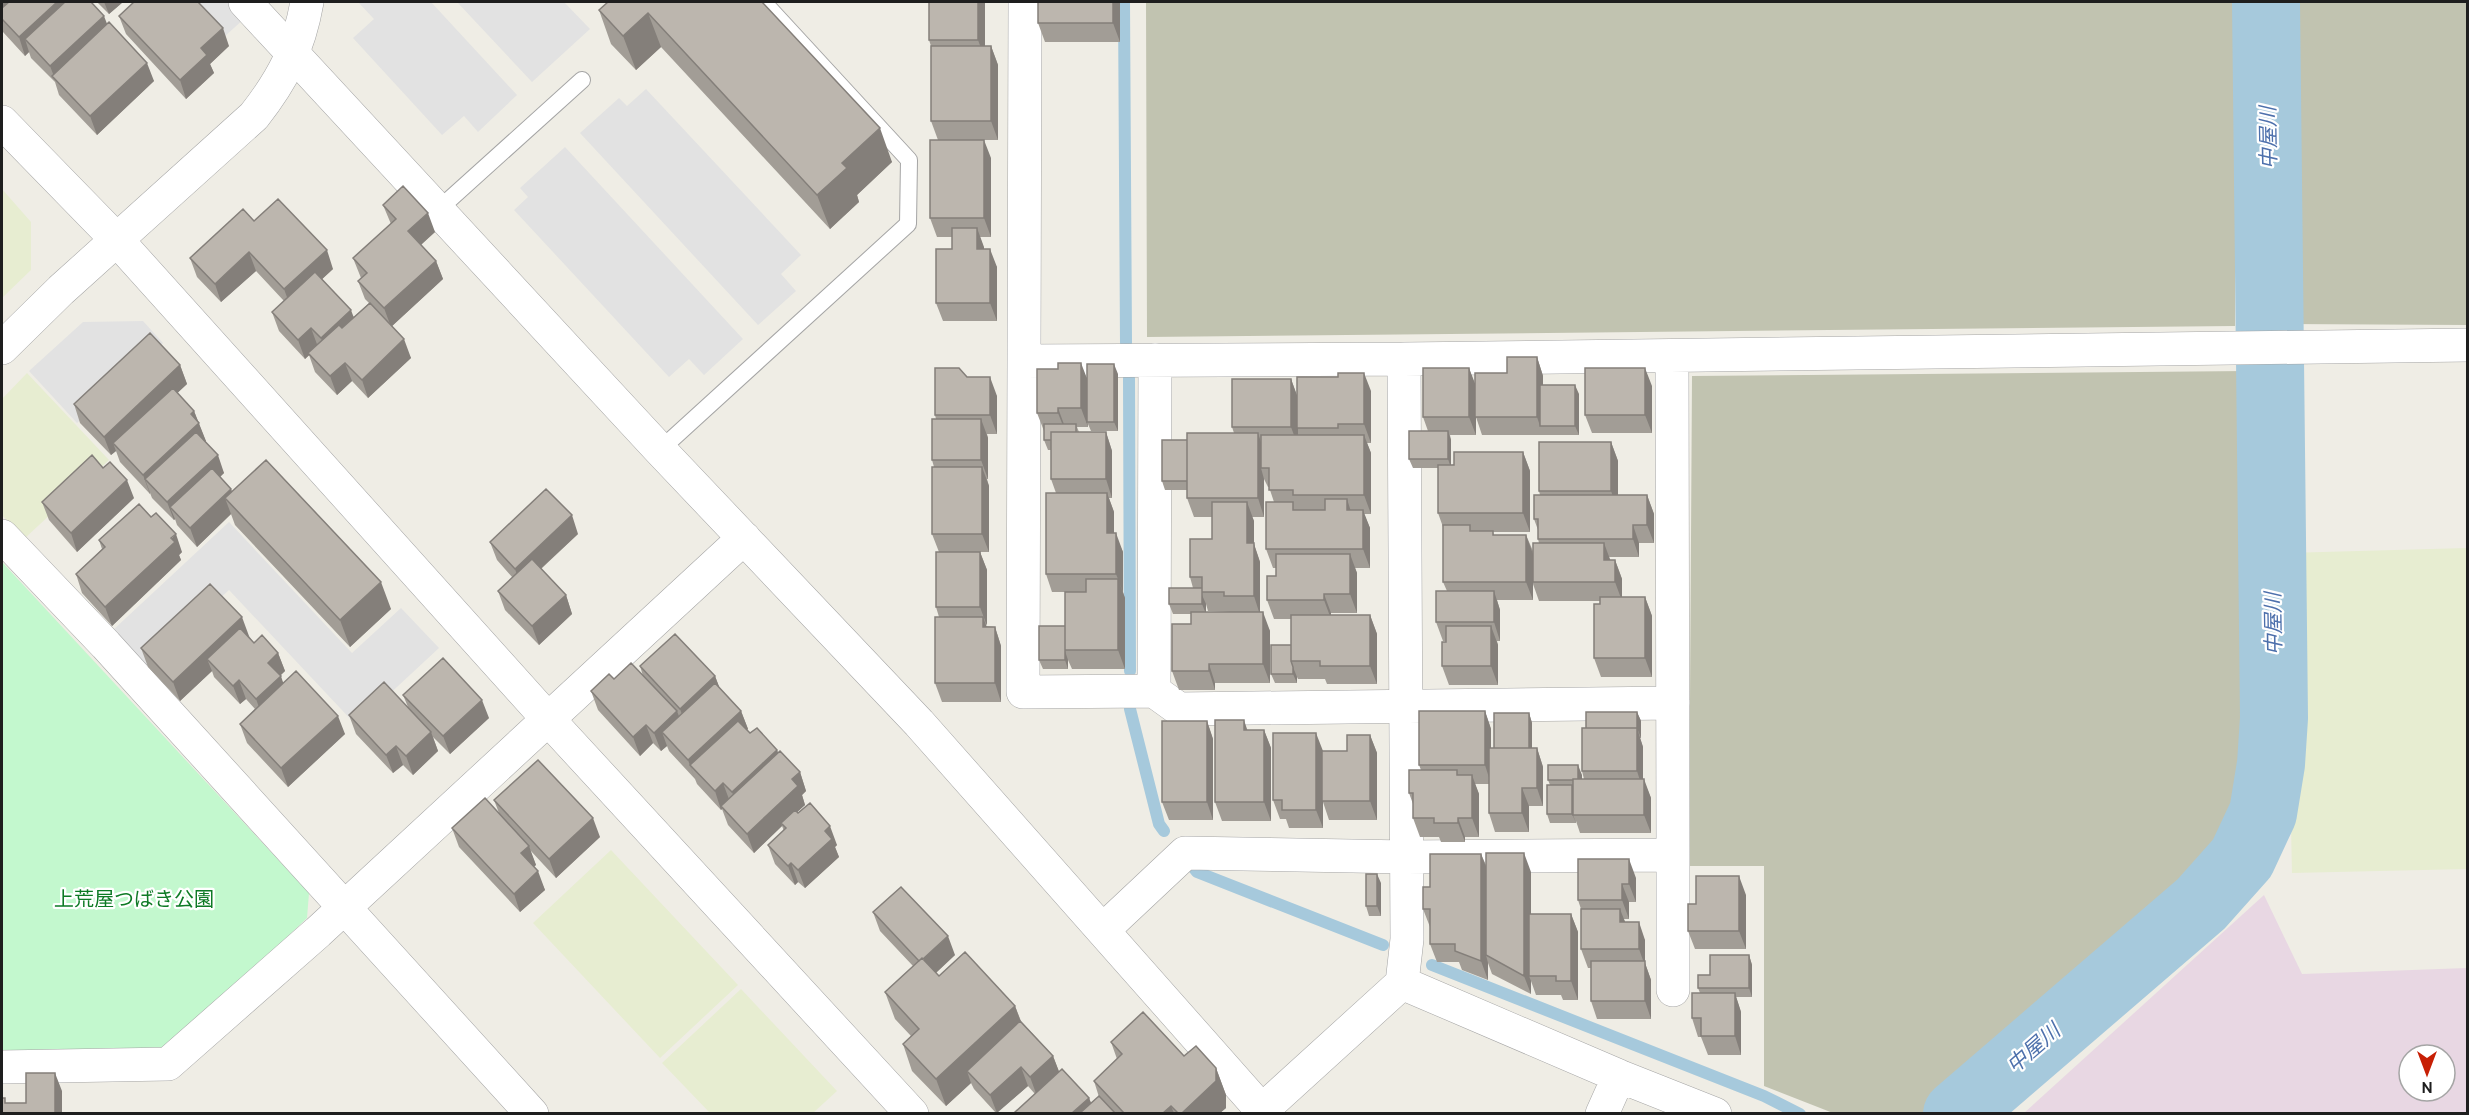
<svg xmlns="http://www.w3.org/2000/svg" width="2469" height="1115" viewBox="0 0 2469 1115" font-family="Cabin,'Noto Sans JP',sans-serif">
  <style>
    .industrial { fill: #e8d7e3; fill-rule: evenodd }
    .construction { fill: #c1c3b0 }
    .farmland { fill: #e7edd1 }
    .park { fill: #c3f8ce }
    .parking { fill: #e2e2e2 }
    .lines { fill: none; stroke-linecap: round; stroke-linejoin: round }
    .stream { stroke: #a6c9dc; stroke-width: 12 }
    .river { stroke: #a6c9dc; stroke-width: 68 }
    .service-casing { stroke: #a5a5a5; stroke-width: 18 }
    .minor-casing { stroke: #a5a5a5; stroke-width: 34 }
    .tertiary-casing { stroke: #a5a5a5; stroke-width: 34 }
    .service { stroke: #fff; stroke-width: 16 }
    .minor { stroke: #fff; stroke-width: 33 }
    .tertiary { stroke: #fff; stroke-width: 33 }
    .wall { fill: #a29d96; fill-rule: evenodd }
    .shaded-wall { fill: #847f7a }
    .building { fill: #bcb6ae; stroke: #847f7a; stroke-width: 1.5 }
    .labels { text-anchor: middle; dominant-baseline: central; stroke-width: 4.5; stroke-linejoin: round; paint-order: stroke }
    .park-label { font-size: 20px; fill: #0e7a25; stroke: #fff }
    .water-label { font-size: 21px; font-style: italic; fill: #4d70ac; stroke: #fff }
  </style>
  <rect width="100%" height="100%" fill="#efede5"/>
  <path class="industrial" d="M2264 895 2302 974 2467 968V1113H2024ZM2409 1055H2445V1091H2409Z"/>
  <path class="construction" d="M1146 2H2235V326L1147 337Z
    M2283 2H2467V325L2283 324Z
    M2247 371 2248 683 2235 805 2213 856 2164 904 1977 1058 1943 1093 1932 1113H1833L1764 1086V866H1689L1692 376Z"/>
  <path class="farmland" d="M2 189 31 222V270L2 298Z
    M27 373 109 460 24 539 2 515V399Z
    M2467 548V869L2292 873 2285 553Z
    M611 850 738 985 660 1058 533 923Z
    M741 989 837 1091 813 1113H710L662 1063Z"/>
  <path class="park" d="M2 562 309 893 307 918 175 1044 149 1054H2Z"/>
  <path class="parking" d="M191 2H229L245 18 224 37Z
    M358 2H431L517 95 478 132 464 116 442 135 353 38 374 19Z
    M457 2H564L590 29 532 82Z
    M646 89 801 255 781 274 796 291 758 325 580 133 619 98 627 106Z
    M565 147 743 339 704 375 689 359 669 377 514 210 528 197 520 188Z
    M143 321 163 343 77 423 29 371 83 322Z
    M229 522 352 653 401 608 439 648 356 725 229 590 146 666 112 631Z"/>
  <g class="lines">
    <path class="stream" d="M1124 2 1126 343
      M1129 378 1130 671
      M1130 709 1159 824 1164 831
      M1193 867 1197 872 1383 945
      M1432 965 1764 1096 1800 1114"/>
    <path class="river" d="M1957 1114 2201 904 2242 858 2263 813 2271 764 2274 718 2266 2"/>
    <defs>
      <path id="service" d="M439 209 582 80
        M660 450 908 224 909 160 768 7 767 2"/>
      <path id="minor" d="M245 2 660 450 919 723 1265 1114
        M1404 359 1024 361 1023 692 1154 691 1179 709 1673 703
        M1024 361 1025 2
        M2 536 106 645 532 1114
        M1154 691 1155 360
        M1673 855V990
        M1103 930 1185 853 1407 857 1673 855 1672 357
        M1402 983 1619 1076
        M2 1067 168 1064 318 932 744 538
        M1258 1114 1402 983 1407 939 1404 359 2468 345
        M1602 1114 1619 1076 1715 1114"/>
      <path id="tertiary" d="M2 122 117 240 547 718 912 1114
        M2 348 61 290 254 116C283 79 299 48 307 2"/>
    </defs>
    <use href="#service" class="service-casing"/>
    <use href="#minor" class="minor-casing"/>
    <use href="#tertiary" class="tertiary-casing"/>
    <use href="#service" class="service"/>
    <use href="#minor" class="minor"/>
    <use href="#tertiary" class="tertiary"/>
  </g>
  <path class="wall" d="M2 2 107 24 154 81 97 135 59 95 55 82 31 58 29 52 25 56 3 32 2 29Z
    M97 2H123L109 14Z
    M762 2 892 162 857 195 859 202 830 229 661 47 636 70 611 44 599 10Z
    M985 2V46H991L998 65V140H938L931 121V46L929 40Z
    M1120 2V42H1045L1038 23Z
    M119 16 229 46 210 64 214 73 186 99 126 34Z
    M991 158V237H980L984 249 997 267V321H943L936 303 952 249V237H937L930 218Z
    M383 205 435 232 421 245 436 261 443 279 392 326 411 358 368 398 352 381 337 395 315 372 309 355 305 359 279 331 272 312 284 301 256 271 221 302 197 277 190 258 254 221 333 269 322 279 354 317 369 303 365 299 358 281 361 278 353 258 391 224Z
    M1537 357 1543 376V385L1579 394V435H1482L1476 417V435H1450L1451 440V465L1523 452 1530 471V532H1493L1494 535H1526L1533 551 1539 543 1538 539V530L1534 519 1540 495 1539 491 1611 442 1618 461V495H1647L1654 514V543H1639V557H1609L1610 560H1615L1622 579V597H1645L1652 616V677H1601L1594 658 1600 601H1539L1533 584V600H1497L1500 610V641H1497L1498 645V685H1449L1442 666 1446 641H1443L1436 622 1447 591 1443 582V527L1438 513V468H1413L1409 459 1428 431 1423 417 1469 368 1475 386 1507 373Z
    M180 365 187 384 177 393 194 411 206 442 224 473 220 477 232 491 391 609 350 647 235 525 231 514 197 547 177 525 175 519 174 520 152 498 150 493V494L120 462 116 451 111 455 80 423 74 404Z
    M1118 374V431H1091L1088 424V427H1077L1079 432H1106L1112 451V498H1109L1114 512V533L1123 552V592L1125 598V669H1072L1068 660V669H1043L1039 660 1065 626V592H1052L1046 574 1056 493 1051 479V450H1048L1044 440V431L1037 413 1087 379Z
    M967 377 997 396V434H987L988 438V479H987L989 486V552H980L987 570 986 626 995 627 1001 646V702H942L935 683 939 617 936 607 939 552 932 534 934 467 932 460 936 419 935 415Z
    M1291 379 1297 396 1371 391V443H1367L1371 453V514H1364L1370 528V568H1355L1357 573V613H1331V615H1370L1377 634V684H1327L1325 679H1298L1297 677V683H1275L1271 674 1291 645V619H1274L1267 600 1276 576V568H1273L1266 549 1274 502 1269 487H1268L1264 479V517H1252L1254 521V544L1260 562V612L1270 631V683H1215V690H1179L1172 671 1191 624V614H1173L1169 604 1193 588 1190 577 1212 539V517H1194L1187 498V490H1165L1162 481 1187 440 1234 433 1232 427ZM1206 604 1208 611 1230 612H1206Z
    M1652 386V433H1592L1585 415Z
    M134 498 77 552 49 520 42 502Z
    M578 534 541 569 566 595 572 614 539 645 505 610 498 591 513 578 497 560 490 542Z
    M99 540 182 552 179 555 181 560 112 626 82 593 76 574 102 549Z
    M249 636 254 643 278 653 285 671 280 676 283 683 345 734 288 787 247 743 240 724 255 709 246 699 240 704 214 677 212 671 180 701 148 667 141 648Z
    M640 666 715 676 719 687 741 711 748 729 747 730 750 733 777 750 778 753 800 772 806 791 802 795 805 805 797 812 837 845 835 847 839 857 805 888 798 882 795 885 775 864 768 845 784 831 782 826 754 853 728 825 722 809 721 810 697 784 695 779 669 751 667 746 661 751 653 743 640 756 598 710 591 691 614 679 643 676Z
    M403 695 489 718 450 754 433 737 438 751 413 775 403 765 393 773 356 734 349 715 408 707Z
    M1485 711 1491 729V748H1494L1529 713 1532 723V748H1537L1543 767V806H1529V832H1495L1489 813V784H1475L1479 794V837H1465V842H1441L1439 837H1420L1413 818V804L1409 793 1421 770 1419 765Z
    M1637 712 1641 721V738H1640L1643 747V779L1651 798V833H1580L1576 821V823H1550L1547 814 1550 785 1548 780 1582 775V779H1584L1582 771 1586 728Z
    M1207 721 1213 739V820H1169L1162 802Z
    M1247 730H1264L1271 748V821H1222L1215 802Z
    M1370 735 1377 753V820H1329L1323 802V828H1289L1286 819H1280L1273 800 1323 751H1347Z
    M494 800 600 837 556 878 530 850 536 865 534 866 545 890 520 912 459 847 452 828 499 813Z
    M1481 854 1486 865 1531 872V914H1571L1578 932V1000H1563L1561 995H1536L1531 981V994L1492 974 1488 963V980L1462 970 1459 962H1437L1430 944V927L1423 909 1430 887Z
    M1636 878V902H1629V919H1624L1625 922 1645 940V963L1651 980V1019H1597L1591 1001V968H1588L1581 949V909L1578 900Z
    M1381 883V916H1369L1366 906Z
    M1746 895V949H1695L1688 931Z
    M873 912 955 955 936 973 939 976 1015 1006 1021 1021 1053 1056 1059 1072 1089 1098 1091 1103 1099 1097 1094 1081 1117 1059 1111 1042 1184 1056 1216 1068 1226 1095V1108L1220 1113H1014L1035 1094 1028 1086 996 1113 974 1089 971 1083 946 1106 912 1071 903 1044 911 1036 895 1019 885 992 913 966 880 931Z
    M1749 955 1752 965V997H1736L1741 1012V1055H1708L1701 1037H1698L1692 1018 1700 993 1698 988 1710 975Z"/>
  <path class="shaded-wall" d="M2 2H29L2 18Z
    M57 2H78L25 39 29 52 25 56 19 37Z
    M104 2H123L109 14Z
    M978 2H985V59L978 40Z
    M1113 2H1120V42L1113 23Z
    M648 13 661 47 636 70 623 36Z
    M104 16 111 34 55 79 50 66Z
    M223 28 229 46 210 64 214 73 186 99 180 80 201 48Z
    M991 46 998 65V140L991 121Z
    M147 63 154 81 97 135 90 116Z
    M880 128 892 162 857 195 859 202 830 229 817 195 842 163Z
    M984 140 991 158V237L984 218Z
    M428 213 435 232 415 250 408 231Z
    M977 228 984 247V267L977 249Z
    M990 249 997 267V321L990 303Z
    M327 250 333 269 291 308 284 289Z
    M249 252 256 271 221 302 215 284Z
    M436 261 443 279 391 327 384 308Z
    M351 310 358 329 327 357 321 338Z
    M311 328 318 347 305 359 298 340Z
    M404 339 411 358 368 398 362 380Z
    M1537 357 1543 376V426H1540L1537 417Z
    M345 363 352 381 337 395 330 376Z
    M1081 363 1088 381 1087 422 1088 427 1081 408Z
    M1114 364 1118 374V431L1114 422Z
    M180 365 187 384 118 449 113 443 116 451 111 455 104 437Z
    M1469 368 1476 386V435L1469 417Z
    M1645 368 1652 386V433L1645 415Z
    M1364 373 1371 391V443L1364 424Z
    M990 377 997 396V434L990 415Z
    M1291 379 1298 398V446L1291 427Z
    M1575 385 1579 394V435L1575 426Z
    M1058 408 1065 427V431L1058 413Z
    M194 411 206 441 155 489 145 479 150 493V494L143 475 191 414Z
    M981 419 988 438V479L981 460Z
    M1448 431 1451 440V468L1448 459Z
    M1106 432 1112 451V498L1106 479Z
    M1258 433 1264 451 1261 468 1264 479V517L1258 498Z
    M1364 435 1371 453V514L1364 495Z
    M1611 442 1618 461V510L1611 491Z
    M1523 452 1530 471V532L1523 513Z
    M218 455 224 473 179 516 170 507 175 519 174 520 167 502Z
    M982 467 989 486V552L982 534Z
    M127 480 134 498 77 552 71 533Z
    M231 489 238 508 225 498 231 514 197 547 190 528Z
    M1107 493 1114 512V552L1107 533Z
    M1647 495 1654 514V543L1647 525Z
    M1347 499 1353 518 1347 510Z
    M1247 502 1254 521V544L1260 562V615L1254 596 1247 543Z
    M1363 510 1370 528V568L1363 549Z
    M572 515 578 534 521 587 515 569Z
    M1633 525 1639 543V557L1633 539Z
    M1116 533 1123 552V592L1116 574Z
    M176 534 182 552 179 555 181 560 112 626 105 607Z
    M1526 535 1533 554V600L1526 582Z
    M1604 543 1611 562 1604 560Z
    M980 552 987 570V626L980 607Z
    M1350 554 1357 573V613L1350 594Z
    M1615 560 1622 579V601L1615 582Z
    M1118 579 1125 598V669L1118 650Z
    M381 582 391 609 350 647 340 620Z
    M1494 591 1500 610V641L1494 622Z
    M1324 594 1331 613V619L1324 600Z
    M566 595 572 614 539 645 532 626Z
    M1202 595 1206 604V614L1202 604Z
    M1645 597 1652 616V677L1645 658Z
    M1263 612 1270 631V683L1263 664Z
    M1370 615 1377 634V684L1370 666Z
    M242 617 249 636 215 667 207 659 212 671 180 701 173 682Z
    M983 617 990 636 983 627Z
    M1491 626 1498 645V685L1491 666Z
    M995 627 1001 646V702L995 683Z
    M1065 651 1068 660V669L1065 660Z
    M278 653 285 671 274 681 268 663Z
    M1209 664 1215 683V690L1209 671Z
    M1293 667 1297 677V683L1293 674Z
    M281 676 287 695 263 718 256 699Z
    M715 676 722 694 687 728 680 709Z
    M239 680 246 699 240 704 233 686Z
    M482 700 489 718 450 754 443 736Z
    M677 711 684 730 662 732 667 746 661 751 654 733Z
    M741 711 748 729 699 775 690 765 695 779 688 760Z
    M1485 711 1491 729V784L1485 765Z
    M1637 712 1641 721V738L1637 728Z
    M1529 713 1532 723V763L1529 754Z
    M338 716 345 734 288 787 281 768Z
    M1244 720 1250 738 1244 730Z
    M1207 721 1213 739V820L1207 802Z
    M646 725 653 743 640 756 633 737Z
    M1637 728 1643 747V790L1637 771Z
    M1264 730 1271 748V821L1264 802Z
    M431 732 438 751 413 775 406 756Z
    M1316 733 1323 751V828L1316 810Z
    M1370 735 1377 753V820L1370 801Z
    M396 746 403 765 393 773 386 755Z
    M1537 748 1543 767V806L1537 788Z
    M777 750 784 768 739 811 732 792Z
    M1578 765 1582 775V790L1578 780Z
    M800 772 806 791 802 795 805 805 783 825 781 823 782 826 754 853 747 834 792 779Z
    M1472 775 1479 794V837L1472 818Z
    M1644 779 1651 798V833L1644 815Z
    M723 783 730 802 721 806 722 809 721 810 715 791Z
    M1572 785 1576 795 1573 815 1576 823 1572 814Z
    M1522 788 1529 806V832L1522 813Z
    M593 818 600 837 556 878 549 859Z
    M1458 818 1465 837V842L1458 823Z
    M830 826 837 845 835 847 839 857 805 888 798 870 825 831Z
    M529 846 536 865 528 872 521 853Z
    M1524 853 1531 872V976H1529L1531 981V994L1524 976Z
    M1481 854 1488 872 1486 955 1488 963V980L1481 961Z
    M1629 859 1636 878V902L1629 884Z
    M791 863 798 882 795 885 788 866Z
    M538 871 545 890 520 912 514 894Z
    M1377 874 1381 883V916L1377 906Z
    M1739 876 1746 895V949L1739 931Z
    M1622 884 1629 902V919L1622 900Z
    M1620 909 1627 927 1620 922Z
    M1571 914 1578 932V1000L1571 981Z
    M1639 922 1645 940V963L1651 980V1019L1645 1001V966L1639 949Z
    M948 936 955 955 927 981 920 962Z
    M1749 955 1752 965V997L1749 988Z
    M1735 993 1741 1012V1055L1735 1036Z
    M1015 1006 1025 1033 967 1071 971 1083 946 1106 936 1079Z
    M1053 1056 1060 1074 1037 1096 1030 1077Z
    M1021 1067 1028 1086 997 1113 990 1095Z
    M1216 1068 1226 1095V1108L1220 1113H1182Z
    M55 1073 62 1091V1113H55Z
    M1089 1098 1095 1113H1072Z
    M1171 1106 1174 1113H1163Z"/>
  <path class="building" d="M9 2H57L19 37 2 19V8Z
    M65 2H91L104 16 50 66 25 39Z
    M134 2H198L223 28 201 48 207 55 180 80 119 16Z
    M608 2H762L880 128 842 163 847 168 817 195 648 13 623 36 599 10Z
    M929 2H978V40H929Z
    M1038 2H1113V23H1038Z
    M109 22 147 63 90 116 52 76Z
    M931 46H991V121H931Z
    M930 140H984V218H930Z
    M403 186 428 213 408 231 436 261 384 308 358 281 367 273 353 258 396 219 383 205Z
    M278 199 327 250 284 289 249 252 215 284 190 258 243 209 254 221Z
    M952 228H977V249H990V303H936V249H952Z
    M315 272 351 310 321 338 311 328 298 340 272 312Z
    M370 303 404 339 362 380 345 363 330 376 308 353 339 325 342 328Z
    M150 333 180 365 104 437 74 404Z
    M1507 357H1537V417H1475V373H1507Z
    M1058 363H1081V408H1058V413H1037V369H1058Z
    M1087 364H1114V422H1087Z
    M935 368H959L967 377H990V415H935Z
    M1423 368H1469V417H1423Z
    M1585 368H1645V415H1585Z
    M1338 373H1364V424H1338V428H1297V377H1338Z
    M1232 379H1291V427H1232Z
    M1540 385H1575V426H1540Z
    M173 388 194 411 191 414 199 423 143 475 113 443Z
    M932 419H981V460H932Z
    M1044 424H1076V432H1051V440H1044Z
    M1409 431H1448V459H1409Z
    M196 432 218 455 167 502 145 479Z
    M1051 432H1106V479H1051Z
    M1187 433H1258V498H1187Z
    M1261 435H1364V495H1293V490H1269V468H1261Z
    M1162 440H1187V481H1162Z
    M1539 442H1611V491H1539Z
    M1454 452H1523V513H1438V465H1454Z
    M92 455 103 468 110 462 127 480 71 533 42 502Z
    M266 460 381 582 340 620 225 498Z
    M932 467H982V534H932Z
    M212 468 231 489 190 528 170 507Z
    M546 489 572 515 515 569 490 542Z
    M1046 493H1107V533H1116V574H1046Z
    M1534 495H1647V525H1633V539H1538V519H1534Z
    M1325 499H1347V510H1363V549H1266V502H1293V510H1325Z
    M1212 502H1247V543H1254V596H1224V592H1202V577H1190V539H1212Z
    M139 504 151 517 156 513 176 534 171 538 175 542 105 607 76 574 105 547 99 540Z
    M1443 525H1470V531H1493V535H1526V582H1443Z
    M1533 543H1604V560H1615V582H1533Z
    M936 552H980V607H936Z
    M1276 554H1350V594H1324V600H1267V576H1276Z
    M532 559 566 595 532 626 498 591Z
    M1086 579H1118V650H1065V592H1086Z
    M210 584 242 617 173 682 141 648Z
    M1169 588H1202V604H1169Z
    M1436 591H1494V622H1436Z
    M1600 597H1645V658H1594V604H1600Z
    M1191 612H1263V664H1209V671H1172V624H1191Z
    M1291 615H1370V666H1320V661H1291Z
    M935 617H983V627H995V683H935Z
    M1039 626H1065V660H1039Z
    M1446 626H1491V666H1442V642H1446Z
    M240 628 254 643 262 635 278 653 268 663 281 676 256 699 239 680 233 686 207 659Z
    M675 634 715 676 680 709 640 666Z
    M1271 645H1291V661L1293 667V674H1271Z
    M443 658 482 700 443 736 403 695Z
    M631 663 677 711 654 733 646 725 633 737 591 691 609 674 614 679Z
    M296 671 338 716 281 768 240 724Z
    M384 682 431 732 406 756 396 746 386 755 349 715Z
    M715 683 741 711 688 760 662 732Z
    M1419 711H1485V765H1419Z
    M1586 712H1637V728H1586Z
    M1494 713H1529V748H1494Z
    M1215 720H1244V730H1264V802H1215Z
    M738 721 750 733 757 728 777 750 732 792 723 783 715 791 690 765Z
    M1162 721H1207V802H1162Z
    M1582 728H1637V771H1582Z
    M1273 733H1316V810H1282V800H1273Z
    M1347 735H1370V801H1322V751H1347Z
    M1489 748H1537V788H1522V813H1489Z
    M780 751 800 772 792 779 798 786 747 834 721 806Z
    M538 760 593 818 549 859 494 800Z
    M1548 765H1578V779H1573V780H1548Z
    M1409 770H1457V775H1472V818H1458V823H1434V818H1413V793H1409Z
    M1573 779H1644V815H1573Z
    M1547 785H1572V814H1547Z
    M485 798 529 846 521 853 538 871 514 894 452 828Z
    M810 803 830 826 825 831 832 839 798 870 791 863 788 866 768 845 786 828 781 823 795 810 798 813Z
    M1486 853H1524V976L1486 955Z
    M1430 854H1481V961L1455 951V944H1430V909H1423V887H1430Z
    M1578 859H1629V884H1622V900H1578Z
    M1366 874H1377V906H1366Z
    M1696 876H1739V931H1688V904H1696Z
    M901 887 948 936 923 959 922 958 919 961 873 912Z
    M1581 909H1620V922H1639V949H1581Z
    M1529 914H1571V981H1556V976H1529Z
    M965 952 1015 1006 936 1079 903 1044 919 1029 885 992 922 958 939 976Z
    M1710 955H1749V988H1698V975H1710Z
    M1591 961H1645V1001H1591Z
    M1692 993H1735V1036H1701V1018H1692Z
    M1143 1012 1184 1056 1196 1046 1216 1068V1081L1182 1113H1178L1171 1106 1163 1113H1124L1094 1081 1122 1054 1111 1042Z
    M1020 1021 1053 1056 1030 1077 1021 1067 990 1095 967 1071Z
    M1062 1069 1089 1098 1072 1113H1014Z
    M26 1073H55V1113H2V1098H5V1103H26Z
    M1099 1096 1115 1113H1080Z"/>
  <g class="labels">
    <g class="park-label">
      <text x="134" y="899">上荒屋つばき公園</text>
    </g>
    <g class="water-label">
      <text transform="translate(2268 138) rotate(-91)">中屋川</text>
      <text transform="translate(2273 624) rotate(-91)">中屋川</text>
      <text transform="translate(2033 1048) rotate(-41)">中屋川</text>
    </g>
  </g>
  <rect width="2469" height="1115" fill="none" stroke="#1e1e1e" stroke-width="6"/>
  <g transform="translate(2427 1073) rotate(180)"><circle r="28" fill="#ffffff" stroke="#a5a5a5" stroke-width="1.5"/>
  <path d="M0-4.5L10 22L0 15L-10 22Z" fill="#c71f05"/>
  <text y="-9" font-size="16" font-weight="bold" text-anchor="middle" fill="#1e1e1e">N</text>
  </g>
</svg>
